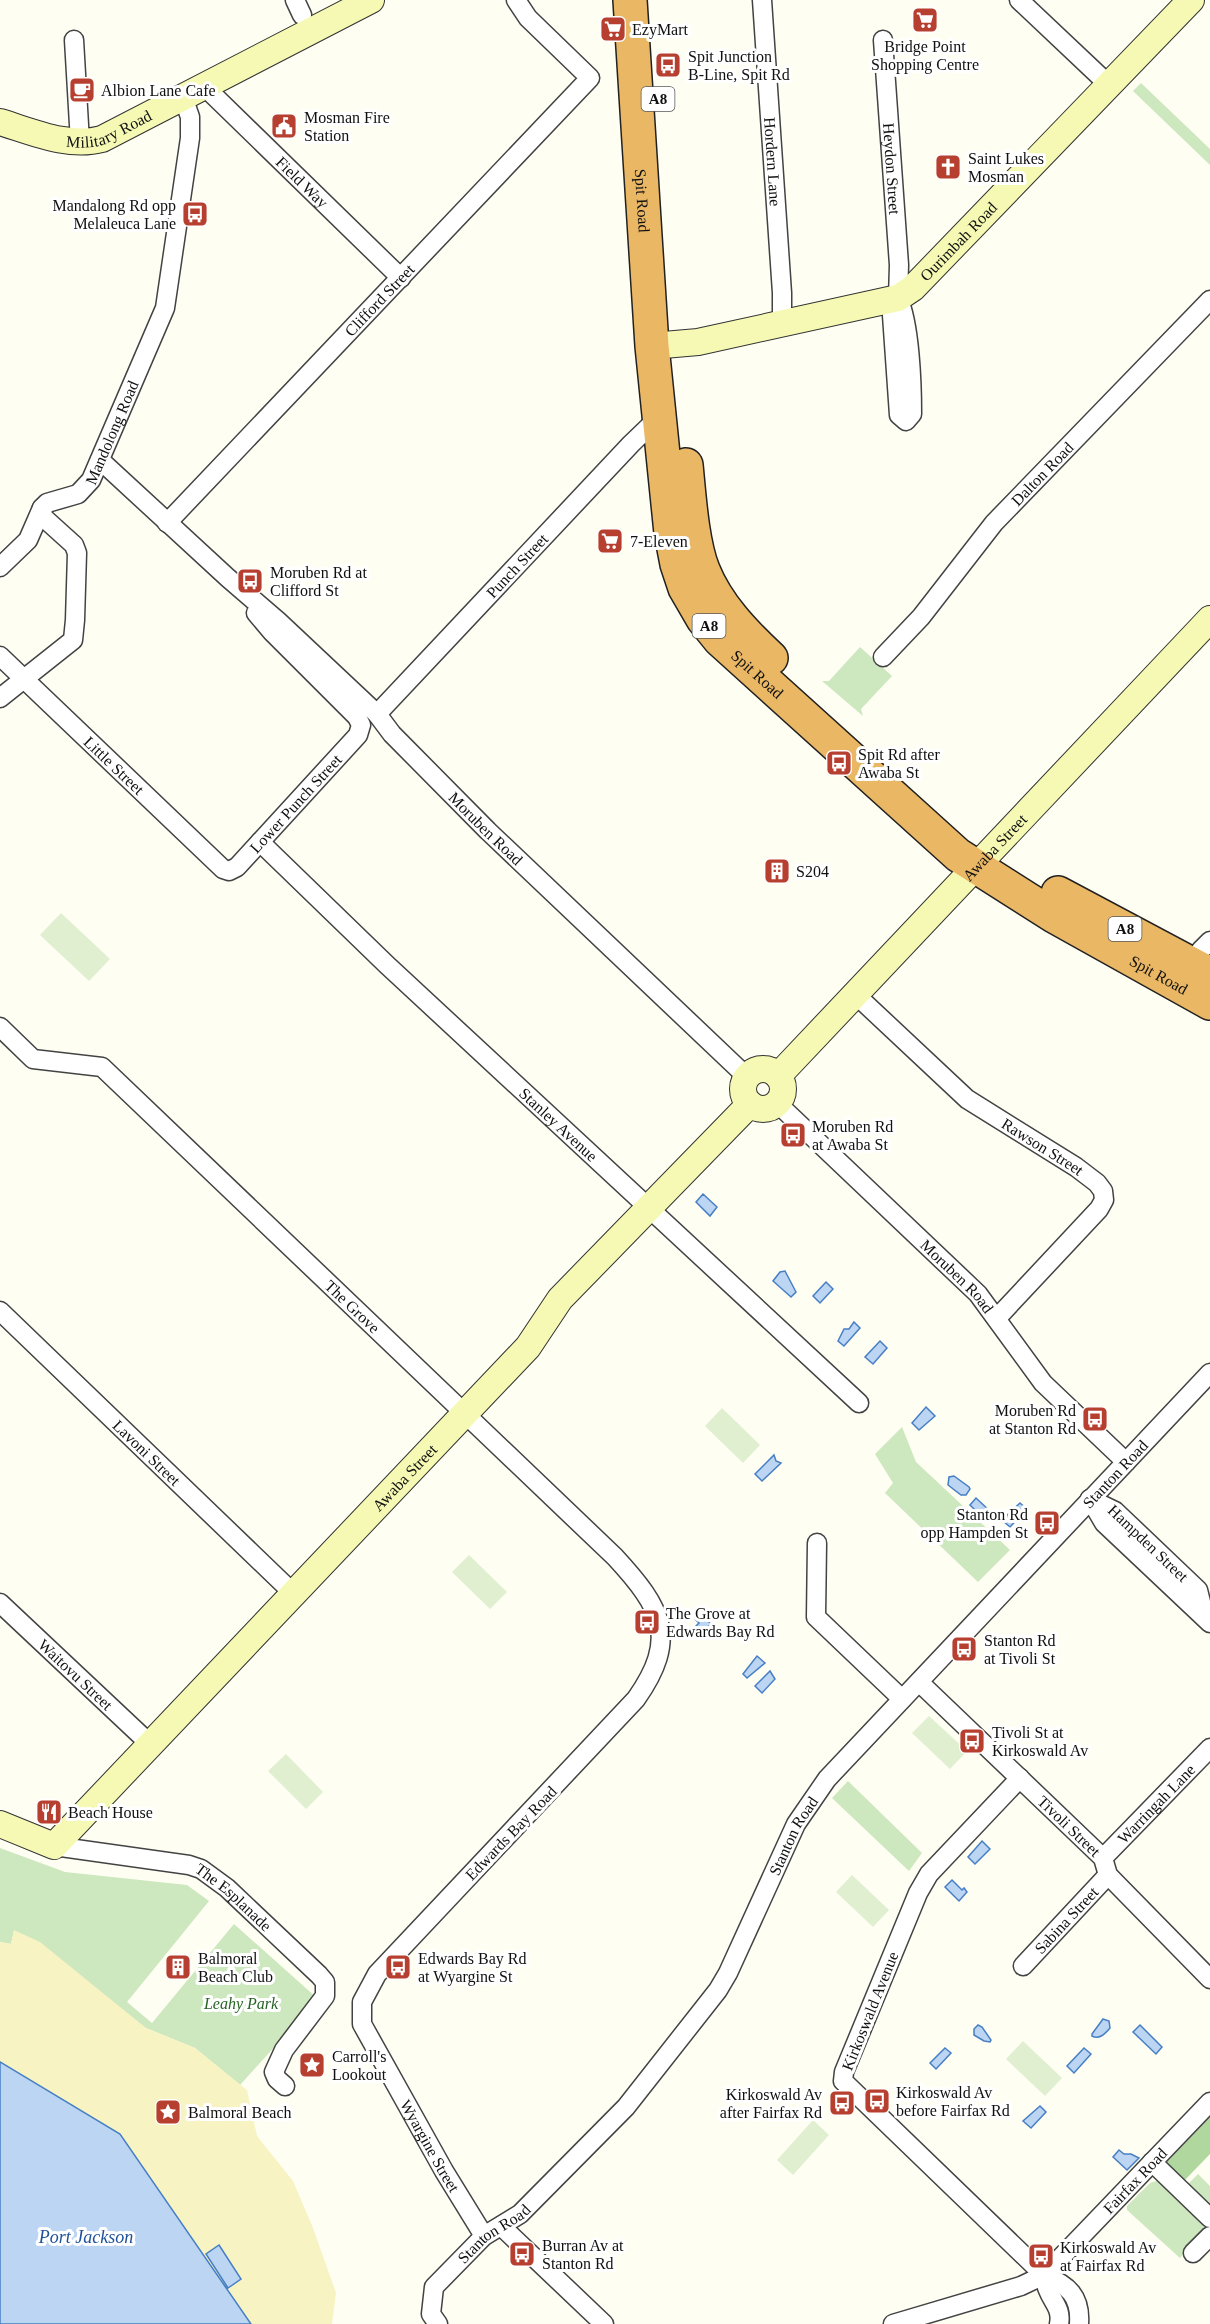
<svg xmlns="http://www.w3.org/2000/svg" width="1210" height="2324" viewBox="0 0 1210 2324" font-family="'Times New Roman',serif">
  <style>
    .green { fill: #cde7be }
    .forest { fill: #afd79e }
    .sand { fill: #f7f3c3 }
    .pitch { fill: #dfefcf }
    .water { fill: #bbd5f2; stroke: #477fc4; stroke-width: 1.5 }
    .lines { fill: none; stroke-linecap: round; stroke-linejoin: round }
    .street-casing { stroke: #434343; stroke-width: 21 }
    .secondary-casing { stroke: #323232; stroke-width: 28 }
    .highway-casing { stroke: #212121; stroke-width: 36 }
    .street { stroke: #fff; stroke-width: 18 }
    .secondary { stroke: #f6f9b3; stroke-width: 26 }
    .highway { stroke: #eab765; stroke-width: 33 }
    .labels { text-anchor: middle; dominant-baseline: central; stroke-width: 6; stroke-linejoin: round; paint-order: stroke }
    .shield { fill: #fff; stroke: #585858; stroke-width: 1.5 }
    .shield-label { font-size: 15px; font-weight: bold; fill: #101010 }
    .poi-label { font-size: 16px; fill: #101010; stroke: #fff; text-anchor: start }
    .street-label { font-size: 16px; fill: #101010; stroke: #fff }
    .park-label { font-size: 16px; font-style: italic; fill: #276424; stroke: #fff }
    .water-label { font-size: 18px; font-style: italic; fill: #20529a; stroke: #fff }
  </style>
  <rect width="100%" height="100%" fill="#fefef3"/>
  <path class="green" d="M1141 83 1210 149V165L1133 91Z
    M860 647 892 676 861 709 863 716 822 681H829Z
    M902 1427 916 1462 1010 1550 978 1582 885 1493 893 1483 875 1454Z
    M848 1781 922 1853 909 1871 832 1798Z
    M0 1848 65 1872 187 1885 209 1901 127 2002 152 2023 234 1924 318 1999 240 2085 195 2048 146 2028 14 1931 11 1944 0 1942Z
    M1198 2174 1210 2186V2208L1186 2186Z
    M1156 2181 1165 2183 1205 2224 1204 2232 1180 2258 1127 2210V2206L1150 2183Z"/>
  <path class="forest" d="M1210 2117V2154L1182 2183 1167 2167V2162Z"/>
  <path class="sand" d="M14 1930 40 1942 146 2028 195 2048 247 2090 257 2136 293 2181 313 2228 336 2293 332 2324H251L120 2134 0 2062V1942L11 1944Z"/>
  <path class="pitch" d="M61 913 110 959 89 981 40 935Z
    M722 1408 760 1445 743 1463 705 1426Z
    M469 1555 507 1592 490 1609 452 1572Z
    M929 1716 967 1751 950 1769 912 1733Z
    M286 1754 323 1792 306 1809 268 1771Z
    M852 1875 889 1910 873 1927 836 1892Z
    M1023 2041 1062 2078 1045 2096 1006 2059Z
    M813 2120 829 2135 793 2175 777 2160Z"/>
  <path class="water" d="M703 1194 717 1207 710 1216 696 1202Z
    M785 1271 796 1292 791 1297 773 1281 780 1272Z
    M826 1282 833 1289 820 1303 813 1296Z
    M854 1322 860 1328 844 1346 838 1341 844 1329H849Z
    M880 1341 887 1348 873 1364 865 1357Z
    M926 1407 935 1416 919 1430 912 1423Z
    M774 1455 776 1461 781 1463 762 1481 755 1474Z
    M954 1476 969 1487 970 1489 966 1495H961L948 1485 949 1477Z
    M976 1498 993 1514 986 1521 970 1505Z
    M1020 1503 1027 1509 1010 1527 1002 1520Z
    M696 1620H707L711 1624 697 1638 690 1632 699 1623Z
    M757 1656 765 1663 747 1678 743 1674Z
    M770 1671 775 1679 762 1693 755 1686Z
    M982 1841 990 1849 975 1864 968 1857Z
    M952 1880 962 1890 964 1888 967 1892 959 1901 945 1887Z
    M1103 2019 1109 2021 1110 2028C1105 2034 1099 2040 1092 2036V2034Z
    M978 2025 982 2027 991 2040 990 2042 984 2041 974 2035V2029Z
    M1140 2025 1162 2047 1156 2054 1133 2032Z
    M945 2048 951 2053 936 2069 930 2063Z
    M1084 2048 1091 2054 1074 2073 1067 2066Z
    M0 2062 120 2134 251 2324H0Z
    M1040 2106 1046 2112 1031 2128 1023 2121Z
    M1119 2150 1124 2154H1131L1139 2158 1127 2170 1113 2157Z
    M219 2245 241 2279 228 2288 206 2254Z"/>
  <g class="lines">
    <defs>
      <g id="street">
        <path d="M295 0 302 15"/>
        <path id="s1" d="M762 0 782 293V322"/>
        <path d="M1019 0 1109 85"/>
        <path d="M74 40 80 142"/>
        <path id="s2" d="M883 40 899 265 898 298 892 315 899 415 906 421 912 414C912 384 910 324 898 298"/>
        <path id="s3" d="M205 87 401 278"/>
        <path id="s4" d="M100 460 228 578 278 621 377 714 392 734 488 831 747 1077"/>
        <path id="s5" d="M167 523 590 78 528 18 516 0"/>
        <path id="s6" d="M0 567 28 540 42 508 47 503 78 494 91 480 165 308 190 138V117L183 97"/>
        <path id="s7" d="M0 656 223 869 229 871 237 867 358 735 361 725 357 717 272 632 256 613"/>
        <path id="s8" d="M883 657 921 617 994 523 1210 300"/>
        <path d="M0 698 73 640 75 620 77 553 74 545 43 517 42 508"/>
        <path id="s9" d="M377 714 631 444 658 418"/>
        <path id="s10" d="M260 842 387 965 859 1403"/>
        <path d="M1188 971 1201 950 1210 941"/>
        <path id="s11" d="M855 994 967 1099 1076 1167 1097 1183 1103 1191 1104 1200 1099 1209 997 1318"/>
        <path id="s12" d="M0 1027 33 1059 102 1067 615 1557C662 1608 679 1638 636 1699L377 1974 362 2002V2024L444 2171 484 2236"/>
        <path id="s13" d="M777 1103 978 1294 1043 1383 1126 1462"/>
        <path id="s14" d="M0 1311 294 1594"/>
        <path d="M1090 1499 1104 1523 1210 1623"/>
        <path id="s15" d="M1090 1499 1115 1511 1198 1590 1205 1618"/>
        <path d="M817 1543 816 1617 902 1699"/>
        <path id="s16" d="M0 1603 150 1744"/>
        <path id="s17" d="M919 1682 1103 1858 1108 1875 1210 1979"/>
        <path d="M1020 1778 929 1874 918 1893 844 2072 843 2081 1044 2275C1068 2285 1081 2296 1079 2324"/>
        <path id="s18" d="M54 1846 189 1865 201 1869 227 1888 319 1975 325 1982V1996L284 2050 274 2072 277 2079 285 2086"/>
        <path id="s19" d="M1103 1858 1210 1748"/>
        <path id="s20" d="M1023 1966 1108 1875"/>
        <path d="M1152 2162 1210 2218"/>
        <path d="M501 2226 604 2324"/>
        <path d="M1193 2253 1210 2236"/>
        <path d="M1044 2275C1045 2280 1046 2286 1048 2290 1053 2303 1062 2309 1059 2324"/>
        <path id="s21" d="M438 2324 431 2314 434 2287 484 2236 520 2214 626 2107 718 1990 728 1973 796 1824 827 1779 1210 1373"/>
        <path id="s22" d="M893 2324 1021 2286 1044 2275 1210 2102"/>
      </g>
      <g id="secondary">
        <path id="s23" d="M0 122C33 132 68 148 102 139L371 0"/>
        <path id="s24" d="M652 346 698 342 898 298 913 288 1191 0"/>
        <circle cx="763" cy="1089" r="20"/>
        <path id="s25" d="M778 1076 1210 619"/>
        <path id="s26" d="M0 1824 54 1846 528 1347 560 1299 750 1104"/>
      </g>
      <g id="highway">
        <path id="s27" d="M630 0 652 346 671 533 677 564 685 588 703 619 720 640 958 855 1054 916 1210 1003"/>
        <path d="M686 465C689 495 692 543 703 570 717 605 744 633 771 658"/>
        <path d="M1058 893 1210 974"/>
      </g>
    </defs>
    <use href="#street" class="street-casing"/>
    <use href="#secondary" class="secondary-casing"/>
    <use href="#highway" class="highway-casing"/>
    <use href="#street" class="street"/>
    <use href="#secondary" class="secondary"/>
    <use href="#highway" class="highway"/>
  </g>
  <defs>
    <symbol id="supermarket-square" viewBox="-11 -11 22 22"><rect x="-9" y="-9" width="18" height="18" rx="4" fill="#b73f30" stroke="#fff"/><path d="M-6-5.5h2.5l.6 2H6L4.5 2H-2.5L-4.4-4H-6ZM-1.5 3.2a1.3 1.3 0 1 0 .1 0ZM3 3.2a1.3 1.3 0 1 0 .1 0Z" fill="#fff"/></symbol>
    <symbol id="bus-square" viewBox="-11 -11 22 22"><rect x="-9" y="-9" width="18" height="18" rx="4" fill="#b73f30" stroke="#fff"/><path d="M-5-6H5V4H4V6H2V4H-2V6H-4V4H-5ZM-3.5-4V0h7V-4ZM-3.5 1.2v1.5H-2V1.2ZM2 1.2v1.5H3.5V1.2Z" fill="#fff"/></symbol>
    <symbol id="cafe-square" viewBox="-11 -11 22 22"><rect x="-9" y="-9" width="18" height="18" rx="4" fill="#b73f30" stroke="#fff"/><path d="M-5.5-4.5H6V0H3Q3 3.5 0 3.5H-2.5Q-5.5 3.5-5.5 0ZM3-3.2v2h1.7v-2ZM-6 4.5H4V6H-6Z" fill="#fff"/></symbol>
    <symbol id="civic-square" viewBox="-11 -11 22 22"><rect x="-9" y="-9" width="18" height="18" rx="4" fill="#b73f30" stroke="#fff"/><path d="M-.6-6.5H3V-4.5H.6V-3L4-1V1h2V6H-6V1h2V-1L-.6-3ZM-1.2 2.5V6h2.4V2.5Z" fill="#fff"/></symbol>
    <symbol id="church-square" viewBox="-11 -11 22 22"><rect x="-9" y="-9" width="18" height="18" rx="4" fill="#b73f30" stroke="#fff"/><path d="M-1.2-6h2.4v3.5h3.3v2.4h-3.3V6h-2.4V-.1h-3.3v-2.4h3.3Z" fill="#fff"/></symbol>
    <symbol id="building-square" viewBox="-11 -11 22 22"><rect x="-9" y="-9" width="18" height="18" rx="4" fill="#b73f30" stroke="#fff"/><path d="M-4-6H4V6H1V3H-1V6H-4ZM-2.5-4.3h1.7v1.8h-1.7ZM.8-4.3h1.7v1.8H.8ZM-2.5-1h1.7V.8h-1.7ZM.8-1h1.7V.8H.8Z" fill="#fff"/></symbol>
    <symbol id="restaurant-square" viewBox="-11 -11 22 22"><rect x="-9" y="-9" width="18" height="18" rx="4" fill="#b73f30" stroke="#fff"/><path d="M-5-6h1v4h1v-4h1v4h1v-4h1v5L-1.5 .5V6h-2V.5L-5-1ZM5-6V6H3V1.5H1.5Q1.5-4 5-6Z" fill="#fff"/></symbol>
    <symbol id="sight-square" viewBox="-11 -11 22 22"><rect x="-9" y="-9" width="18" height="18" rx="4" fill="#b73f30" stroke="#fff"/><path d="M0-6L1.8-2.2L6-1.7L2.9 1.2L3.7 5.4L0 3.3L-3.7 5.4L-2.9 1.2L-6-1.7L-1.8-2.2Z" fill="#fff"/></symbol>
  </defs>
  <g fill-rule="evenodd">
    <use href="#supermarket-square" x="910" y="5" width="30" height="30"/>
    <use href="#supermarket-square" x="598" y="14" width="30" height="30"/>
    <use href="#bus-square" x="653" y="50" width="30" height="30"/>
    <use href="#cafe-square" x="67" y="75" width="30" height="30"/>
    <use href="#civic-square" x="269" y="111" width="30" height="30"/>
    <use href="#church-square" x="933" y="152" width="30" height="30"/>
    <use href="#bus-square" x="180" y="199" width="30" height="30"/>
    <use href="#supermarket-square" x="595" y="526" width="30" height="30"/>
    <use href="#bus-square" x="235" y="566" width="30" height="30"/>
    <use href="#bus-square" x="824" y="748" width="30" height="30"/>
    <use href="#building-square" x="762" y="856" width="30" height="30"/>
    <use href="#bus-square" x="778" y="1120" width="30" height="30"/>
    <use href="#bus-square" x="1080" y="1404" width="30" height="30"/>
    <use href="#bus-square" x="1032" y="1508" width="30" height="30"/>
    <use href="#bus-square" x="632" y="1607" width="30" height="30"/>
    <use href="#bus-square" x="949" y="1634" width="30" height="30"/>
    <use href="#bus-square" x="957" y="1726" width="30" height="30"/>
    <use href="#restaurant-square" x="34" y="1797" width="30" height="30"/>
    <use href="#building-square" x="163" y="1952" width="30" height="30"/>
    <use href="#bus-square" x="383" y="1952" width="30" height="30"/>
    <use href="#sight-square" x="297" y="2050" width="30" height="30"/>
    <use href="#bus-square" x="862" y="2086" width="30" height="30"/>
    <use href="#bus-square" x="827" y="2088" width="30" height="30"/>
    <use href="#sight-square" x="153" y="2097" width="30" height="30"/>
    <use href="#bus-square" x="507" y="2239" width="30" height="30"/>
    <use href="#bus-square" x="1026" y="2241" width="30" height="30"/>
  </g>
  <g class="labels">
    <g class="shield">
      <rect x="641.5" y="87" width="33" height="24" rx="4.5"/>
      <rect x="692.5" y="614" width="33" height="24" rx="4.5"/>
      <rect x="1108.5" y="917" width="33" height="24" rx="4.5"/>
    </g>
    <g class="shield-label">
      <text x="658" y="99">A8</text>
      <text x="709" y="626">A8</text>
      <text x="1125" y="929">A8</text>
    </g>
    <g class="poi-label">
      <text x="632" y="29">EzyMart</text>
      <text x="925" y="46" text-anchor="middle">Bridge Point<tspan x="925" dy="18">Shopping Centre</tspan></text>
      <text x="688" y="56">Spit Junction<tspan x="688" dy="18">B-Line, Spit Rd</tspan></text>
      <text x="101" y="90">Albion Lane Cafe</text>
      <text x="304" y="117">Mosman Fire<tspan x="304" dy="18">Station</tspan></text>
      <text x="968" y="158">Saint Lukes<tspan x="968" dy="18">Mosman</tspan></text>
      <text x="176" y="205" text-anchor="end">Mandalong Rd opp<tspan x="176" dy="18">Melaleuca Lane</tspan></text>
      <text x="630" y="541">7-Eleven</text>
      <text x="270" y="572">Moruben Rd at<tspan x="270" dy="18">Clifford St</tspan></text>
      <text x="858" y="754">Spit Rd after<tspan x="858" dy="18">Awaba St</tspan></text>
      <text x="796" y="871">S204</text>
      <text x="812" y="1126">Moruben Rd<tspan x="812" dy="18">at Awaba St</tspan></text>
      <text x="1076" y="1410" text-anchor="end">Moruben Rd<tspan x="1076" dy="18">at Stanton Rd</tspan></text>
      <text x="1028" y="1514" text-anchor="end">Stanton Rd<tspan x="1028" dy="18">opp Hampden St</tspan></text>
      <text x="666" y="1613">The Grove at<tspan x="666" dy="18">Edwards Bay Rd</tspan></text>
      <text x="984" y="1640">Stanton Rd<tspan x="984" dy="18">at Tivoli St</tspan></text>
      <text x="992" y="1732">Tivoli St at<tspan x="992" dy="18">Kirkoswald Av</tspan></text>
      <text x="68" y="1812">Beach House</text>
      <text x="198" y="1958">Balmoral<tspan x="198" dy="18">Beach Club</tspan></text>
      <text x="418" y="1958">Edwards Bay Rd<tspan x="418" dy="18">at Wyargine St</tspan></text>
      <text x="332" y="2056">Carroll's<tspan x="332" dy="18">Lookout</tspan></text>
      <text x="896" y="2092">Kirkoswald Av<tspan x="896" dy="18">before Fairfax Rd</tspan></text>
      <text x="822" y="2094" text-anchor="end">Kirkoswald Av<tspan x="822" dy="18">after Fairfax Rd</tspan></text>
      <text x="188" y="2112">Balmoral Beach</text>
      <text x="542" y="2245">Burran Av at<tspan x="542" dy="18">Stanton Rd</tspan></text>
      <text x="1060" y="2247">Kirkoswald Av<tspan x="1060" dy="18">at Fairfax Rd</tspan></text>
    </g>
    <g class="street-label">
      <text stroke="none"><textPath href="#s23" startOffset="114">Military Road</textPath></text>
      <text stroke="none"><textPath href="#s1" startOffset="162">Hordern Lane</textPath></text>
      <text stroke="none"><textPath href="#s2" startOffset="129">Heydon Street</textPath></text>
      <text stroke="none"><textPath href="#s3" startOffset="136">Field Way</textPath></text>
      <text stroke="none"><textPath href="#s27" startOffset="201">Spit Road</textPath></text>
      <text stroke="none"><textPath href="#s24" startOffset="334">Ourimbah Road</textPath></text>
      <text stroke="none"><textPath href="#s5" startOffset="308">Clifford Street</textPath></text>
      <text stroke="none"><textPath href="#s6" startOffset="184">Mandolong Road</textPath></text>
      <text stroke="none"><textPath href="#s8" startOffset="243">Dalton Road</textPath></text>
      <text stroke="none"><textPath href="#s9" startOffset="204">Punch Street</textPath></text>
      <text stroke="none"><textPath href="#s27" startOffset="705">Spit Road</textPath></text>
      <text stroke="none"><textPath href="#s7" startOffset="158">Little Street</textPath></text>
      <text stroke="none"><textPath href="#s7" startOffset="410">Lower Punch Street</textPath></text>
      <text stroke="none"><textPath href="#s4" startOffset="534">Moruben Road</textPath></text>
      <text stroke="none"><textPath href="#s25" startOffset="315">Awaba Street</textPath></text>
      <text stroke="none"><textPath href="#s27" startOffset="1209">Spit Road</textPath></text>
      <text stroke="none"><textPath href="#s10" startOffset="411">Stanley Avenue</textPath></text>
      <text stroke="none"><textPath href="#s11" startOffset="243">Rawson Street</textPath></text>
      <text stroke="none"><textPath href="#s13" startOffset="250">Moruben Road</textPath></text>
      <text stroke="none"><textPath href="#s12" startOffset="462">The Grove</textPath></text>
      <text stroke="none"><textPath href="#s14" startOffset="204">Lavoni Street</textPath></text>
      <text stroke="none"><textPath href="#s21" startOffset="1110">Stanton Road</textPath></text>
      <text stroke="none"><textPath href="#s26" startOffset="567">Awaba Street</textPath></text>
      <text stroke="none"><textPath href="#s15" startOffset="74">Hampden Street</textPath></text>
      <text stroke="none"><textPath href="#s16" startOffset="104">Waitovu Street</textPath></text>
      <text stroke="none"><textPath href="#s19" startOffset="76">Warringah Lane</textPath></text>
      <text stroke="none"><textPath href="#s17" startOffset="208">Tivoli Street</textPath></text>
      <text transform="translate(511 1833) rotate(-46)">Edwards Bay Road</text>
      <text stroke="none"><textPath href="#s21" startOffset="624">Stanton Road</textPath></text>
      <text stroke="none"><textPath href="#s18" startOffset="192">The Esplanade</textPath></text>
      <text stroke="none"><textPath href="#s20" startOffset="63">Sabina Street</textPath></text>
      <text transform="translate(870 2011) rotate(-68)">Kirkoswald Avenue</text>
      <text stroke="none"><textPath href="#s12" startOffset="1558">Wyargine Street</textPath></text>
      <text stroke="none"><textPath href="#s22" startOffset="290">Fairfax Road</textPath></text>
      <text stroke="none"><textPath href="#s21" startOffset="120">Stanton Road</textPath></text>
    </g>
    <g class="park-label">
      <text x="241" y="2003">Leahy Park</text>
    </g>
    <g class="water-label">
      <text x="86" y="2237">Port Jackson</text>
    </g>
  </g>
</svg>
